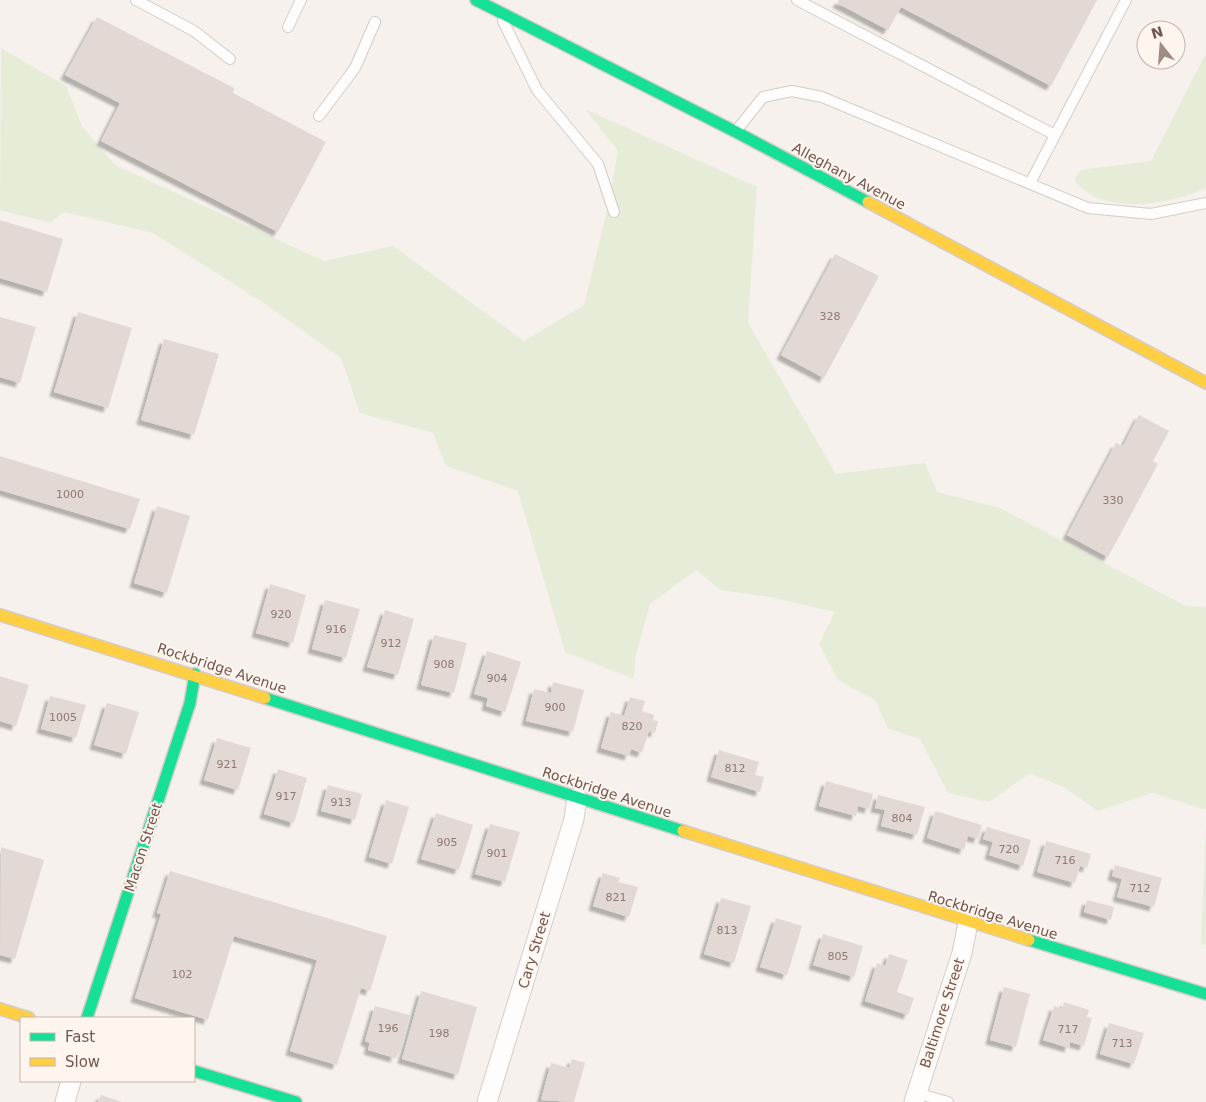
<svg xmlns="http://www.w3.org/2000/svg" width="1206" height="1102" viewBox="0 0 1206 1102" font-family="'DejaVu Sans',sans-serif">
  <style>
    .green { fill: #e6ecd8 }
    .building { fill: #e2d9d4; filter: url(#shadow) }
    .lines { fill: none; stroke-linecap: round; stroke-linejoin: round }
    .lane-casing { stroke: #d4ccc7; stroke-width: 12 }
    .street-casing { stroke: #d4ccc7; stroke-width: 21 }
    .fast-casing { stroke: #d5ccc8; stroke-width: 14 }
    .slow-casing { stroke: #d5ccc8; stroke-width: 14 }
    .lane { stroke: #fefdfc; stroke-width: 10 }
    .street { stroke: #fefdfc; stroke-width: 19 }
    .fast { stroke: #16e098; stroke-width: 11 }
    .slow { stroke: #ffcf43; stroke-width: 11 }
    .labels { text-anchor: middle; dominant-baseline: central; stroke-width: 4; stroke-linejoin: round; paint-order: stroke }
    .number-label { font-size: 11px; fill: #907972 }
    .street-label { font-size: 14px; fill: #72564e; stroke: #fdf5ee }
  </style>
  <defs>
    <filter id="shadow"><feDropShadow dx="-4.5" dy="4.5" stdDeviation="1" flood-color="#0004"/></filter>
  </defs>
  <rect width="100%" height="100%" fill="#f6f1ec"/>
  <path class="green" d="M1 48 66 86 82 126 115 165 324 261 393 246 524 341 584 305 608 207 618 151 585 109 757 187 748 323 836 474 925 463 937 492 1000 508 1186 606 1206 607V810L1152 793 1098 811 1065 788 1030 773 989 802 948 793 920 739 888 729 876 701 838 680 819 644 835 612 770 597 721 590 696 570 650 604 635 658 634 679 565 652 518 491 446 466 433 433 360 413 341 358 264 303 153 233 64 212 50 223 0 210Z
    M1206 53V188C1171 204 1100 218 1074 179L1081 170 1151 161Z
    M1206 825V945L1201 944Z"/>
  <path class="building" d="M839 0H1097L1051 86 901 7 888 30 837 3Z
    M97 17 234 88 233 93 326 142 278 232 101 141 120 103 65 75Z
    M0 220 63 239 47 292 0 278Z
    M835 254 879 276 824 378 781 355Z
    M78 312 132 328 108 408 54 392Z
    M0 317 36 327 20 383 0 377Z
    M164 339 219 354 194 435 141 420Z
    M1139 415 1169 431 1153 461 1158 464 1108 557 1067 535 1116 443 1123 446Z
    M0 456 140 499 130 529 0 490Z
    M157 506 190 516 167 593 134 583Z
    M270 584 306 595 293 643 256 633Z
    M325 600 360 609 346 658 312 649Z
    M385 610 414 619 398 675 367 667Z
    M434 635 467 643 454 693 421 685Z
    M487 651 521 662 505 712 486 706 488 698 474 694Z
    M0 676 29 685 16 726 0 721Z
    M553 682 584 690 573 732 526 721 534 689 551 693Z
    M50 696 86 705 76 738 41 729Z
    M630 697 645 701 642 711 654 715 653 720 658 721 655 733 649 731 642 753 631 749 629 756 601 748 611 712 624 716Z
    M107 703 139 712 126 754 94 745Z
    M217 738 251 748 238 790 204 780Z
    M719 750 759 762 755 775 764 777 760 792 711 777Z
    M278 769 307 778 294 823 264 814Z
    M826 781 873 794 869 809 858 806 856 816 819 806Z
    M328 785 362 794 355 820 321 811Z
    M878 795 925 807 917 835 881 826 885 810 875 808Z
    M386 800 409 807 392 864 369 857Z
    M935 811 982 825 978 839 968 836 964 850 927 838Z
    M436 813 473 825 459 870 421 859Z
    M490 824 520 832 505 882 475 874Z
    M987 827 1031 840 1023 866 989 855 993 842 983 839Z
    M1046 841 1091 854 1087 868 1080 866 1075 883 1037 872Z
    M1 847 44 860 15 959 0 955Z
    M1115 865 1162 878 1154 907 1117 897 1122 879 1112 876Z
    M170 871 387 936 370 991 361 988 337 1065 290 1051 317 960 234 936 208 1020 135 998 161 914 157 913Z
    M603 873 620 878 618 882 638 887 629 917 593 906Z
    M721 898 751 906 734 963 704 954Z
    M1087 900 1114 907 1111 920 1084 912Z
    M776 918 802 926 787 975 760 967Z
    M823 934 863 946 854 977 813 965Z
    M889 954 908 960 897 992 914 998 908 1015 865 1001 877 963 885 966Z
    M1004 987 1030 994 1016 1047 990 1040Z
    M421 991 477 1007 458 1075 402 1059Z
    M1064 1002 1089 1010 1087 1017 1092 1018 1084 1046 1070 1042 1069 1048 1043 1040 1054 1006 1062 1009Z
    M375 1006 410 1015 400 1053 396 1052 395 1058 368 1050 370 1043 365 1041Z
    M1109 1023 1144 1033 1134 1064 1100 1054Z
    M572 1059 585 1063 574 1102 541 1100 551 1063 569 1068Z
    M101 1095 122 1102H98Z"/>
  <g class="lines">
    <defs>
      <path id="lane" d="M136 0 194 31 230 59
        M797 0 1055 135
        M503 21 537 90 598 164 614 212
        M288 27 301 0
        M319 116 355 68 375 22
        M736 131 763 97 792 91 822 97 1088 208 1151 214 1206 203
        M1030 183 1126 0
        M916 1093 948 1102"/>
      <path id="street" d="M65 1102 71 1081
        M487 1102 574 819 577 798
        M914 1102 962 953 968 923"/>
      <path id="fast" d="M476 0 736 132 868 202
        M265 698 683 831
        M1029 940 1206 994
        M87 1018 190 703 195 674
        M194 1071 296 1102"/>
      <path id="slow" d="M868 202 1206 383
        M0 615 265 698
        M683 831 1029 940
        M0 1009 29 1018"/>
    </defs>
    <use href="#lane" class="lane-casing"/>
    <use href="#street" class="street-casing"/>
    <use href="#fast" class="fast-casing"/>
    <use href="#slow" class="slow-casing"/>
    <use href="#lane" class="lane"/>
    <use href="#street" class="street"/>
    <use href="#fast" class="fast"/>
    <use href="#slow" class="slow"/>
  </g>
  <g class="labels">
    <g class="number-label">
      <text x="830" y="316">328</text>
      <text x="70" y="494">1000</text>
      <text x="1113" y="500">330</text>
      <text x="281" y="614">920</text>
      <text x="336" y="629">916</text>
      <text x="391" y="643">912</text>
      <text x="444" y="664">908</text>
      <text x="497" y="678">904</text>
      <text x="555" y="707">900</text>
      <text x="63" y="717">1005</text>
      <text x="632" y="726">820</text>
      <text x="227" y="764">921</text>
      <text x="735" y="768">812</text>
      <text x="286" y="796">917</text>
      <text x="341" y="802">913</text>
      <text x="902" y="818">804</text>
      <text x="447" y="842">905</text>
      <text x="1009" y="849">720</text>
      <text x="497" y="853">901</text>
      <text x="1065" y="860">716</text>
      <text x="1140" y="888">712</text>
      <text x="616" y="897">821</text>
      <text x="727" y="930">813</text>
      <text x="838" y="956">805</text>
      <text x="182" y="974">102</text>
      <text x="388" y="1028">196</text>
      <text x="1068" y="1029">717</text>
      <text x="439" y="1033">198</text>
      <text x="1122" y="1043">713</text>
    </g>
    <g class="street-label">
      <text transform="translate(849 176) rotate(28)">Alleghany Avenue</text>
      <text transform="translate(222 668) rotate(18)">Rockbridge Avenue</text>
      <text transform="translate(607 792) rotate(18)">Rockbridge Avenue</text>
      <text transform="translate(143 847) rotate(-72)">Macon Street</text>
      <text transform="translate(993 915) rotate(17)">Rockbridge Avenue</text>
      <text transform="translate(534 950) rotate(-73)">Cary Street</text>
      <text transform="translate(942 1013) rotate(-72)">Baltimore Street</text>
    </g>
  </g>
  <rect x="20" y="1017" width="175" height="65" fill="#fdf5ee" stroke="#c5b5ae"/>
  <rect x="30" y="1033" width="25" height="8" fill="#16e098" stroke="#c5b5ae"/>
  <text x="65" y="1042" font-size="15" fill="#72564e">Fast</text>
  <rect x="30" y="1058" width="25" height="8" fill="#ffcf43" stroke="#c5b5ae"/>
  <text x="65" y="1067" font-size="15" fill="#72564e">Slow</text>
  <g transform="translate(1161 45) rotate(343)"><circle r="24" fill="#fdf5ee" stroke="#c5b5ae"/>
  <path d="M0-4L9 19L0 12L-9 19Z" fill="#a08c85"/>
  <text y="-8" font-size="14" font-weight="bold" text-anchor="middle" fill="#72564e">N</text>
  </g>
</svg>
